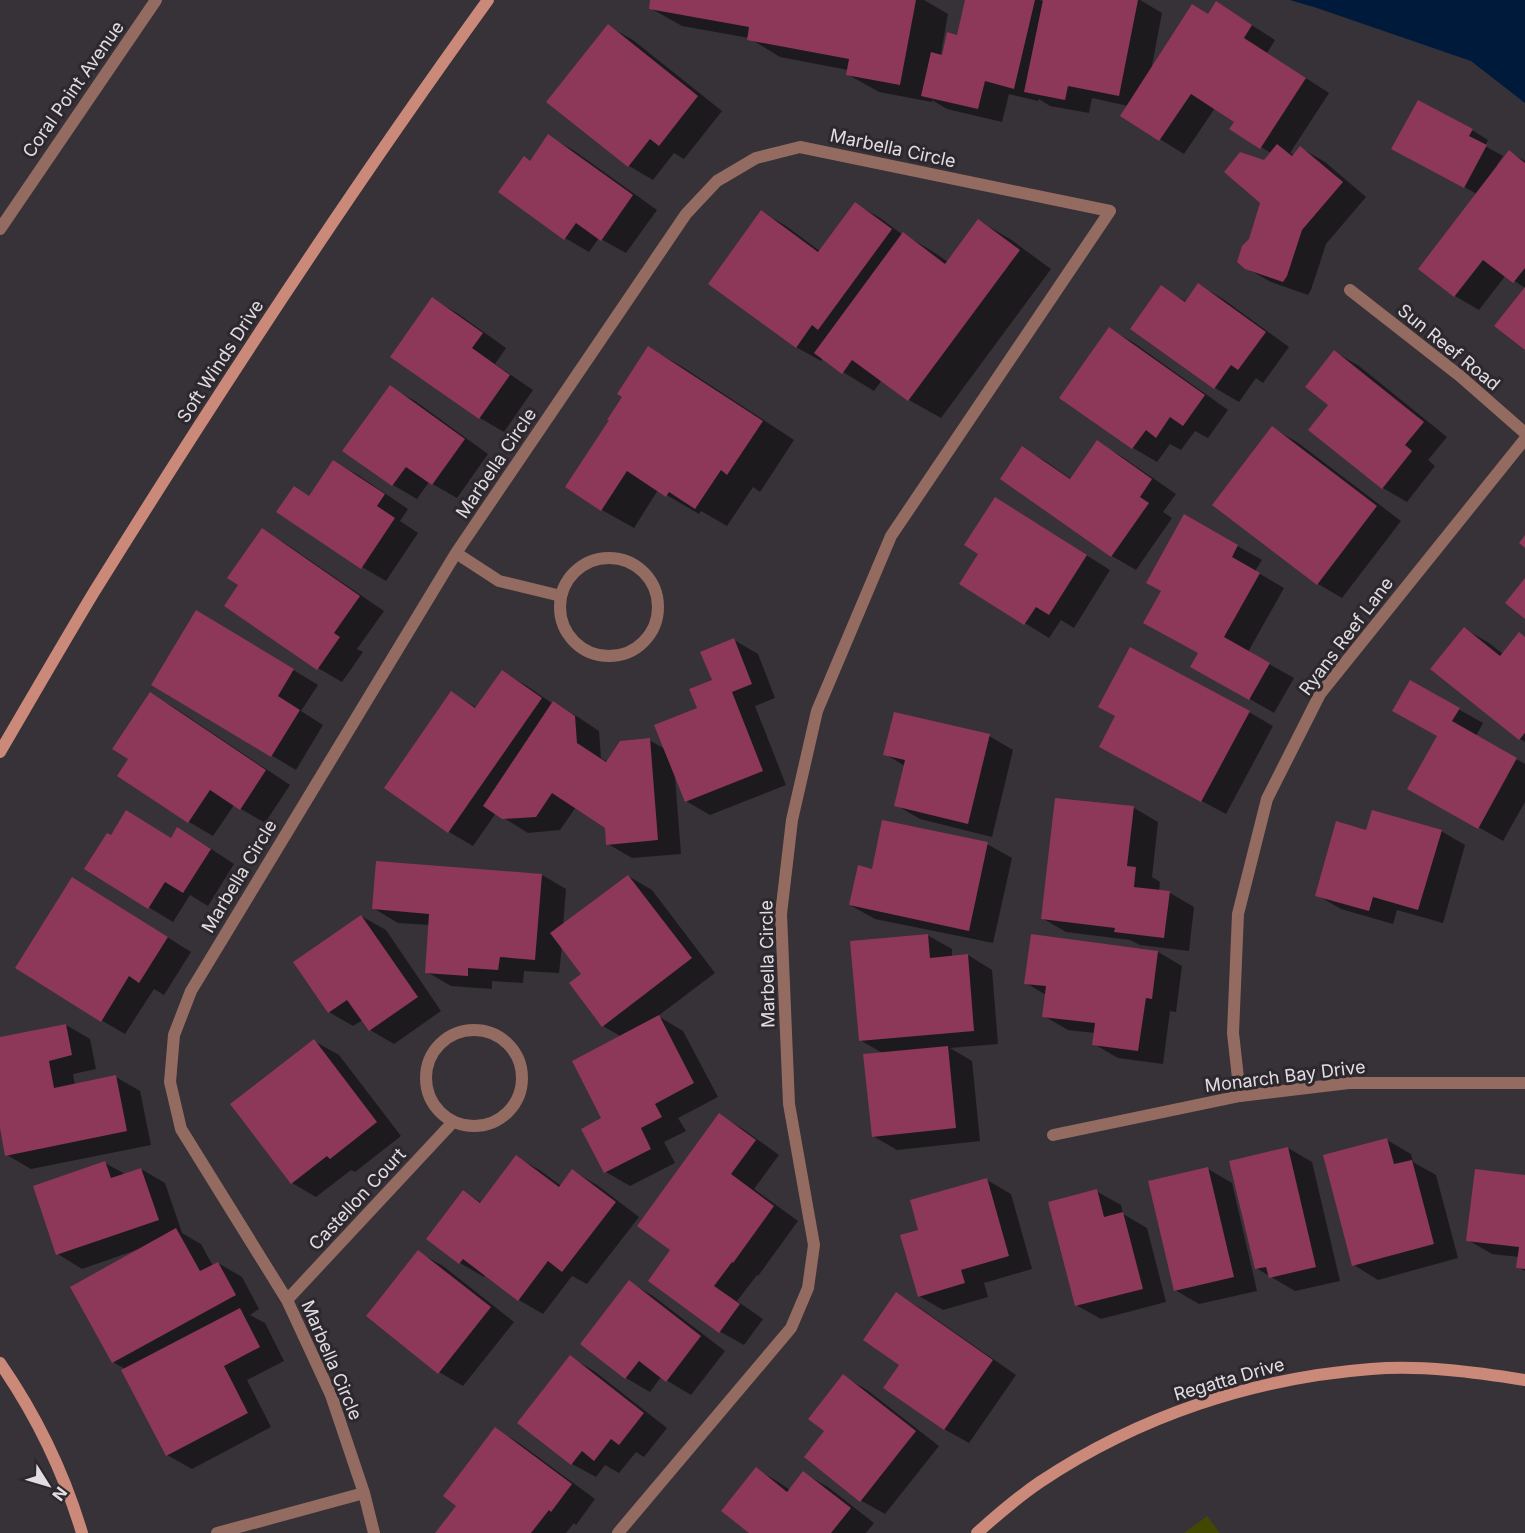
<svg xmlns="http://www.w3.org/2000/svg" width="1525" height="1533" viewBox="0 0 1525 1533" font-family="Inter,sans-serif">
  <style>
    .green { fill: #424702 }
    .water { fill: #001a3b }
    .shadow { fill: #0007 }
    .building { fill: #8d3759 }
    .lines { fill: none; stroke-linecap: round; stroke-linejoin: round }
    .street { stroke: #946b61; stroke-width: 12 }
    .secondary { stroke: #ca8979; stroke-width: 12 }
    .labels { text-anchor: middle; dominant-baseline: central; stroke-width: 6; stroke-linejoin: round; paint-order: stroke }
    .street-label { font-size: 18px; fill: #e1dee2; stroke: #2d272e }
  </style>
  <rect width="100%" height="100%" fill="#373138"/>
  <path class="green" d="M1207 1516 1220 1533H1184Z"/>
  <path class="water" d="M1290 0H1525V103L1471 61 1317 8Z"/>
  <path class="shadow" d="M652 0H924L948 14 940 59 958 37 967 0H1040L1044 2V0H1140L1162 13 1151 71 1209 16 1217 3 1275 40 1267 53 1329 93 1290 153 1294 155 1301 148 1325 162 1366 197 1326 244 1311 290 1308 295 1271 282 1246 268 1250 239 1262 202 1264 162 1271 153 1261 147 1236 121 1215 108 1184 154 1122 116 1128 106 1092 98 1089 113 1050 106 1039 99 1038 101 1009 94 1002 122 947 109 932 100V102L879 92 847 74 848 70 780 57 749 38 682 26 650 8Z
    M608 26 633 40 722 111 684 159 674 153 653 180 629 166Z
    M1472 130 1488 140 1485 146 1503 156 1497 165 1499 166 1510 152 1525 161V288L1506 275 1479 310 1455 296 1477 194 1409 157Z
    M548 136 573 150 657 210 626 253 599 238 589 252 565 238 531 162Z
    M856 204 880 218 903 235 904 234 935 253 948 262 979 221 1010 239 1051 269 941 418 909 400 882 380 874 391 843 372 823 358 821 361 796 347 762 212 786 226 821 252Z
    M1199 285 1223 299 1289 347 1263 383 1256 378 1239 402 1215 388 1132 329 1161 287 1187 302Z
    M433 299 457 313 506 348 495 364 533 390 504 432 480 418 392 356Z
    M1110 329 1134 343 1228 410 1208 438 1195 431 1181 450 1170 444 1157 462 1133 448 1061 398Z
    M649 348 681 366 794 440 760 492 753 487 727 526 701 511 699 514 658 490 634 528 602 510 567 487 624 397Z
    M1335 352 1359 366 1447 437 1428 460 1435 466 1407 502 1383 488 1310 430 1330 405Z
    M390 387 415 401 488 454 457 498 429 482 417 499 393 485Z
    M1272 428 1297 442 1401 521 1342 598 1318 584 1214 505Z
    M1097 442 1121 456 1176 494 1163 512 1172 518 1136 570 1112 556 1002 479 1023 448 1047 462 1071 479Z
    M334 462 358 475 408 509 400 521 418 533 386 581 362 567 310 497Z
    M1019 513 1110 570 1074 628 1061 620 1049 638 961 584Z
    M1185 516 1262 560 1255 571 1284 588 1248 652 1294 678 1274 713 1192 666 1199 653 1162 590Z
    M262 530 286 544 384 611 357 649 363 652 342 682 318 668 240 585Z
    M221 626 318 685 301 711 323 725 296 770 153 684Z
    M1465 629 1489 643 1503 654 1525 638V742L1520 739Z
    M734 640 758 654 775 698 755 706 786 785 710 815 686 801 675 777 681 854 632 858 608 844 607 828 576 807 560 830 528 833 496 813 473 846 449 832 386 788 452 693 477 708 502 672 527 686 553 704V703L578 717 599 731 601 758 608 762 649 740 665 749 698 709Z
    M1410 682 1483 723 1476 736 1525 764V802L1503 841 1409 788 1439 735Z
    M151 694 175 708 290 785 265 823 234 805 213 836 189 822 119 775 130 759Z
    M1249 712 1273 726 1226 814 1125 760Z
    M989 736 1013 750 992 837 920 819 896 805 905 766 885 754Z
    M1056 799 1134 808 1158 822 1152 877 1160 882 1159 891 1170 893 1194 907 1189 951 1140 945 1130 940 1066 932 1042 918Z
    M1441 831 1465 845 1443 923 1397 910 1393 924 1341 909 1317 895 1367 832Z
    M171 839 202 843 234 864 208 906 190 895 173 922 86 869Z
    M987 844 1012 858 993 943 875 919 850 905 873 870Z
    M542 875 566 889 563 926 628 876 652 890 715 973 658 1016 683 1031 718 1097 678 1118 686 1131 664 1142 675 1163 630 1186 606 1172 603 1118 622 1037 603 1026 583 974 562 946 559 973 524 971 523 983 492 981V989L451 986 427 972 430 925 398 923 373 908Z
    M97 893 191 952 164 995 154 989 125 1034 101 1020Z
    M361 916 386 930 441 1011 394 1044 370 1030 363 1020 353 1026 329 1012Z
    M927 935 952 949V957L968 955 992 970 998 1044 950 1048 972 1061 980 1141 897 1150 873 1136 884 1054 860 1040Z
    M1158 952 1182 966 1176 1012 1170 1011 1163 1064 1118 1058 1094 1044 1095 1033 1068 1030 1044 1016 1046 995 1026 983Z
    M66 1025 90 1039 96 1069 73 1074 75 1085 116 1077 140 1091 151 1145 31 1169 7 1155 0 1120V1039Z
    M314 1041 339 1055 401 1136 355 1172 351 1170 316 1197 292 1183Z
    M719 1115 743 1129 779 1155 754 1189 798 1221 758 1276 757 1275 737 1301 763 1319 744 1345 719 1331 672 1250Z
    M1387 1140 1411 1154 1413 1162 1436 1175 1458 1258 1378 1280 1354 1265Z
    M1288 1148 1312 1162 1340 1281 1295 1291 1256 1268Z
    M517 1157 541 1171 561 1186 573 1171 597 1185 639 1217 587 1284 572 1276 543 1314 519 1300 486 1275 484 1277 460 1263 428 1239 464 1192 482 1203Z
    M105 1163 125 1174 141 1169 165 1183 182 1233 201 1244 213 1266 218 1263 242 1277 259 1309 250 1315 265 1323 284 1361 247 1380 271 1427 192 1469 167 1455 125 1369 113 1362 139 1249 82 1269 58 1254 35 1187Z
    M1208 1169 1232 1183 1257 1291 1199 1304 1175 1290Z
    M1525 1177V1271L1518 1267 1519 1257 1492 1254 1468 1240Z
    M987 1180 1011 1194 1032 1269 984 1283 988 1297 943 1310 919 1296 920 1231Z
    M1096 1191 1121 1205 1123 1214 1147 1228 1166 1302 1101 1319 1076 1305Z
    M418 1252 443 1266 514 1322 463 1386 439 1372 368 1316Z
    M629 1282 653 1296 725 1351 691 1395 661 1377 650 1392 626 1378 582 1344Z
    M896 1294 920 1308 1016 1375 969 1443 944 1429 901 1365Z
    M570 1357 594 1371 667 1428 644 1457 636 1452 619 1473 605 1465 596 1477 572 1464Z
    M843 1376 867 1390 939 1446 885 1514 860 1500 827 1431Z
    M495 1429 519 1443 595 1499 576 1525 574 1523 566 1533H437L458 1505Z
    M756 1469 780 1483 790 1490 803 1473 828 1487 874 1523 866 1533H752Z"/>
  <path class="building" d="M650 0H916L900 85 846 75 849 59 747 40 749 27 649 9Z
    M965 0H1035L1014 89 985 81 978 109 921 96 931 52 942 55 947 32 957 35Z
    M1043 0H1138L1119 96 1068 86 1065 100 1024 92Z
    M1216 1 1252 25 1244 38 1306 78 1260 149 1229 129 1234 122 1191 94 1159 141 1120 116 1192 4 1208 14Z
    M608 24 698 96 659 146 650 139 628 167 546 102Z
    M1418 100 1473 129 1469 136 1487 145 1464 188 1391 149Z
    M548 134 633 195 601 241 576 223 564 240 498 192 524 156 530 161Z
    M1277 144 1292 156 1300 146 1343 182 1302 230 1287 276 1283 282 1245 269 1237 262 1242 246 1249 239 1260 203 1224 172 1240 152 1264 160Z
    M1509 150 1525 163V268L1513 283 1483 260 1454 297 1418 269Z
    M855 202 892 229 818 330 812 325 796 348 708 284 761 210 818 252Z
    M978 219 1020 250 908 401 852 360 842 374 814 353 903 232 945 264Z
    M1198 283 1266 332 1238 370 1231 365 1214 389 1130 329 1161 285 1185 302Z
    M1525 287V350L1494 326Z
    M432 297 483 333 472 348 510 375 479 419 390 357Z
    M1109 327 1205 395 1183 426 1170 417 1156 438 1146 430 1132 449 1059 398Z
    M648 346 763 421 727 475 721 470 695 509 669 492 666 497 627 471 601 511 565 487 609 420H607L622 397 617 394Z
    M1334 350 1424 422 1405 445 1412 451 1382 489 1308 430 1328 405 1305 387Z
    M390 385 465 439 432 485 406 467 392 486 342 451Z
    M1272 426 1377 506 1317 585 1212 505Z
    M1097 440 1152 479 1140 497 1149 503 1111 557 1000 479 1022 446 1070 479Z
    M333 460 385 494 377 506 395 518 361 569 276 512 294 486 309 496Z
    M995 497 1087 555 1049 615 1036 607 1024 625 959 584 978 554 964 545Z
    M1184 514 1238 545 1232 557 1260 573 1224 637 1270 663 1249 700 1190 667 1198 653 1143 623 1161 591 1146 583Z
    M262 528 360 596 334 633 340 637 317 670 224 606 238 585 227 578Z
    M1525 535V548L1519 543Z
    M1525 578V619L1505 603Z
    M196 610 294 669 278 696 300 710 271 757 151 685Z
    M1464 627 1500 656 1519 632 1525 637V733L1519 740 1430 669Z
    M734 638 752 684 732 692 763 771 685 802 654 725 697 708 689 689 712 680 700 652Z
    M1130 647 1250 711 1201 802 1099 747 1115 716 1098 707Z
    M502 670 542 698 448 833 384 788 451 691 475 708Z
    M1410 680 1460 708 1452 721 1517 758 1478 829 1407 789 1437 736 1392 711Z
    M150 692 266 770 240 810 210 790 188 823 117 776 128 759 112 749Z
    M553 701 575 716 577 743 606 762 620 741 650 738 658 840 606 845 605 828 552 793 536 817 502 819 483 806Z
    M894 712 990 734 968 824 894 806 905 760 883 755Z
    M1055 798 1134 806 1127 866 1136 867 1134 887 1170 891 1164 938 1114 932 1115 928 1041 919Z
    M126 810 171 838 177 827 211 849 183 893 165 882 148 909 84 869 107 833 111 835Z
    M1372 810 1442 830 1418 910 1373 897 1369 911 1315 896 1336 821 1366 830Z
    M882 820 988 842 969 931 849 905 858 865 872 869Z
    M376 861 542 874 535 960 500 957 498 970 468 968V976L425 973 429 914 372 909Z
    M628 875 692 958 602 1027 569 983 581 974 550 933Z
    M72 877 168 937 139 983 129 976 101 1022 15 968Z
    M361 915 418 997 369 1031 347 1000 328 1013 293 962Z
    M928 934 930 958 968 954 974 1031 859 1041 850 941Z
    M1031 934 1158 951 1152 999 1146 998 1138 1051 1092 1045 1095 1023 1042 1017 1046 986 1024 984Z
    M659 1015 694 1083 655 1104 662 1117 641 1128 651 1149 604 1173 581 1129 601 1118 572 1061Z
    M66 1024 72 1055 49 1061 54 1088 116 1075 127 1131 5 1156 0 1128V1037Z
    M314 1039 377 1122 330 1159 327 1156 291 1184 230 1104Z
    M948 1046 956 1128 872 1137 863 1054Z
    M719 1113 756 1140 731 1174 774 1206 733 1263 732 1262 714 1286 740 1304 719 1333 648 1281 670 1250 637 1226Z
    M1387 1138 1394 1164 1412 1160 1434 1244 1352 1266 1323 1155Z
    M1288 1147 1316 1267 1269 1278 1266 1267 1255 1269 1229 1161Z
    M516 1155 559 1187 572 1169 616 1202 562 1272 548 1261 518 1301 463 1259 459 1264 426 1239 463 1190 480 1203Z
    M105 1161 111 1178 141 1168 159 1220 56 1255 33 1186Z
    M1208 1167 1234 1277 1174 1291 1148 1181Z
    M1475 1169 1525 1175V1269L1516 1268 1519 1247 1466 1241Z
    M987 1178 1009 1256 961 1270 965 1283 918 1297 900 1235 918 1230 910 1200Z
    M1097 1189 1104 1217 1123 1212 1143 1289 1075 1306 1048 1202Z
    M176 1228 200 1271 218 1262 236 1295 112 1363 70 1287Z
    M418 1250 491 1307 438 1374 366 1316Z
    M629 1280 701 1336 666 1382 639 1361 625 1379 580 1344Z
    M896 1292 993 1360 944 1430 883 1388 899 1365 863 1340Z
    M240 1308 260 1347 224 1366 248 1413 166 1456 121 1370Z
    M570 1355 644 1413 619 1445 611 1439 594 1461 582 1451 571 1465 517 1423Z
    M843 1374 916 1431 860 1502 804 1457 824 1431 808 1419Z
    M495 1427 572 1484 551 1512 549 1510 531 1533H435L456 1506 443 1496Z
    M756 1467 787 1492 803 1471 851 1508 831 1533H749L721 1511Z"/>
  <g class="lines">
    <path class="street" d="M0 229 156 0
      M1350 290 1460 376 1525 433
      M456 553 499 581 561 596
      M560 607a49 49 0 1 1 98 0a49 49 0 1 1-98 0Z
      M426 1078a48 48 0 1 1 96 0a48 48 0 1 1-96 0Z
      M1240 1096 1233 1033 1238 914 1267 799 1320 694 1525 439
      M1053 1135 1240 1096 1349 1083H1525
      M287 1300 453 1122
      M217 1533 364 1493
      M374 1533 364 1493 331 1395 287 1300 181 1129 170 1082 174 1035 191 991 456 553 686 214 717 181 756 158 800 147 1110 211 891 536 817 711 792 820 781 914 789 1104 814 1245 808 1288 791 1328 618 1533"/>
    <path class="secondary" d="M0 752C31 699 62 645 94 592 219 391 349 192 488 0
      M0 1363C36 1415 64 1473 82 1533
      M977 1533C997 1515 1018 1497 1040 1482 1139 1416 1253 1378 1371 1369 1422 1365 1475 1372 1525 1380"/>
  </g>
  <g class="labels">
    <g class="street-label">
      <text transform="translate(73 89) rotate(-55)">Coral Point Avenue</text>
      <text transform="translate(893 148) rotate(12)">Marbella Circle</text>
      <text transform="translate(1449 347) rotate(39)">Sun Reef Road</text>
      <text transform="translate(220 361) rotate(-57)">Soft Winds Drive</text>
      <text transform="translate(496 463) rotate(-56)">Marbella Circle</text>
      <text transform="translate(1346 636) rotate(-53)">Ryans Reef Lane</text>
      <text transform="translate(239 876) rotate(-59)">Marbella Circle</text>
      <text transform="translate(767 964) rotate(-91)">Marbella Circle</text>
      <text transform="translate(1285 1076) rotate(-7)">Monarch Bay Drive</text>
      <text transform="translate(357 1199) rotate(-47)">Castellon Court</text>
      <text transform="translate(332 1360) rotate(67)">Marbella Circle</text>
      <text transform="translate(1229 1379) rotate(-16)">Regatta Drive</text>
    </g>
  </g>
  <g transform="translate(48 1485) rotate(127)" stroke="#2d272e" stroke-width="4.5" paint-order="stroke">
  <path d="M0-4.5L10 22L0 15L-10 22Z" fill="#e1dee2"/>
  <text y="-9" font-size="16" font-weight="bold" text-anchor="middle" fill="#e1dee2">N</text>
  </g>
</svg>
